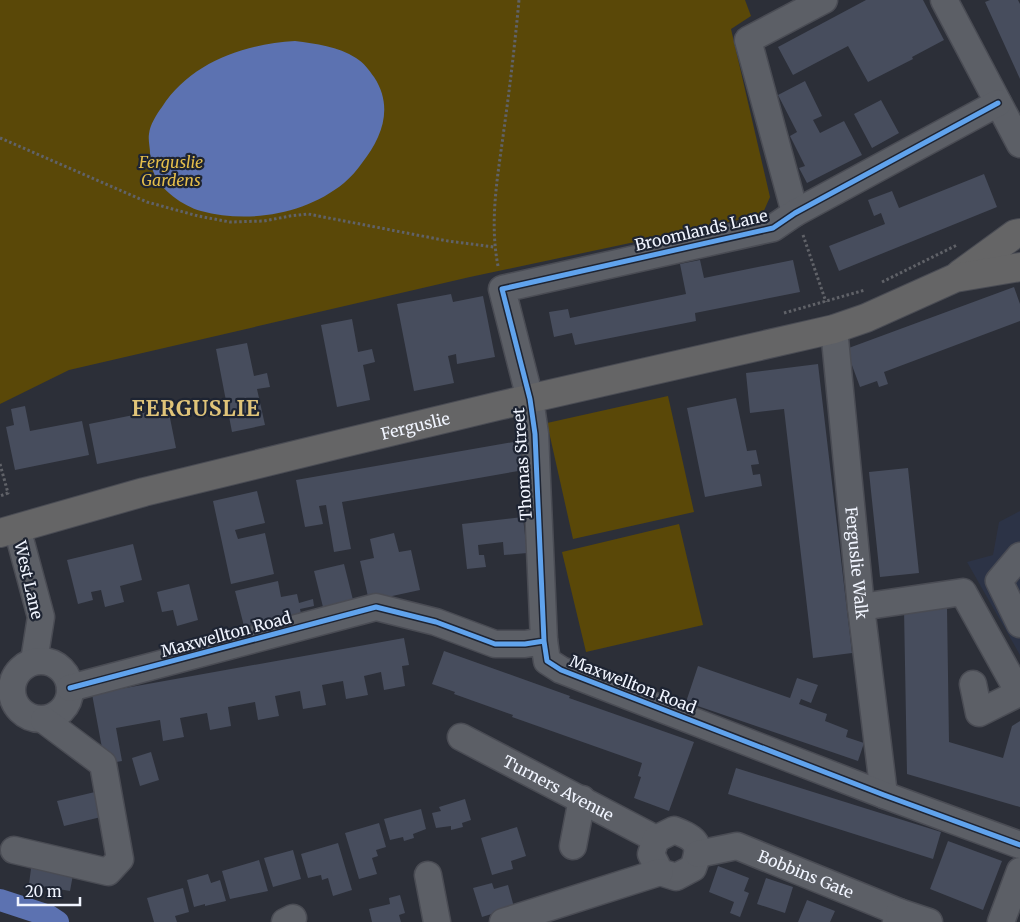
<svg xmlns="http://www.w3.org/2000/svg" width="1020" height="922" viewBox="0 0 1020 922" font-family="Merriweather,serif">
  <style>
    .built { fill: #2c3346 }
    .green { fill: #5a4808 }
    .water { fill: #5c72b1 }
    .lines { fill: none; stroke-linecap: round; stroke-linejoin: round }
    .canal { stroke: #5c72b1; stroke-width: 22 }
    .building { fill: #474d5d }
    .minor-casing { stroke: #4a4c54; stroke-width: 29 }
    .major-casing { stroke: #4a4c54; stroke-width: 30 }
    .path { stroke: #606268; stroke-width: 3; stroke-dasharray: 2.5 2.5; stroke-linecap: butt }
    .minor { stroke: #5c5f66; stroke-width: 26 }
    .major { stroke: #656566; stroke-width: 28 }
    .cycleway-casing { stroke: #1e2432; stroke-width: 8 }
    .cycleway { stroke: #60a3ed; stroke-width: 5 }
    .labels { text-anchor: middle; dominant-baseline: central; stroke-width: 4.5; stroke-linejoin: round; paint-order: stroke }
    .park-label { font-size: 16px; font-style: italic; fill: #e4bd4a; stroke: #1e2432 }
    .street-label { font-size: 16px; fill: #f1f5ff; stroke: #1e2432 }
    .district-label { font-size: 21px; font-weight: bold; letter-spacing: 1px; fill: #e0c479; stroke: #1e2432 }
  </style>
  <rect width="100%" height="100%" fill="#2c2f38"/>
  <path class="built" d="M1020 511V655L967 562 993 555 999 522Z"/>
  <path class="green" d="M0 0H745L751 16 731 29 770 197 762 215 470 277 69 370 0 404Z
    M668 396 694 512 573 539 547 423Z
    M679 524 703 625 586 652 562 552Z"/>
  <path class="water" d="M295 41C316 44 338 46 356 58 364 63 369 70 374 77 394 107 382 138 362 163 357 170 351 177 344 183 306 214 249 224 201 211 183 206 160 190 153 171 151 166 151 159 150 153 150 147 148 140 149 134 150 125 156 115 162 107 190 63 244 44 295 41Z"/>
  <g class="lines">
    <path class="canal" d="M0 900 49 916 58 922"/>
  </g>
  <path class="building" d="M866 0H923L944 40 912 57 913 59 868 82 848 46 793 75 778 47Z
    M990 0H1018L1020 4V79L985 2Z
    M805 81 822 116 813 120 820 133 844 121 862 155 807 183 799 168 805 166 790 136 797 132 778 95Z
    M881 100 899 133 872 148 854 114Z
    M984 174 997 207 839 271 829 246 885 224 881 213 874 216 868 200 892 191 899 208Z
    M700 260 704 278 793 260 800 292 695 313 696 321 575 345 572 333 554 337 549 312 568 309 570 318 686 294 680 264Z
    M1014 287 1020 304V321L884 372 888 384 879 387 877 381 860 387 846 349Z
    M451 294 453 302 483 296 495 357 457 364 456 354 448 356 454 383 414 391 397 304Z
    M352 319 358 352 372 349 375 362 363 365 370 400 337 407 321 325Z
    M247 343 254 376 267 373 270 387 257 389 265 425 232 432 216 349Z
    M818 364 852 653 813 658 784 409 750 413 746 373Z
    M736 398 747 451 756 450 759 464 751 465 753 475 760 474 762 486 705 497 687 408Z
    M25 406 30 431 82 421 89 455 15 470 6 427 14 425 11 409Z
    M168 408 176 448 97 464 89 424Z
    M519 441 524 470 342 502 351 549 334 552 326 505 319 506 323 524 305 527 296 480Z
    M908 468 919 573 880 577 869 472Z
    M257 491 265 523 235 530 238 539 265 533 274 574 231 584 213 501Z
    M523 517 527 553 504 555 503 542 478 545 479 555H484L486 567 467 569 462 524Z
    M394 533 399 552 411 550 420 590 369 601 360 561 374 558 370 539Z
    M133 544 142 580 120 586 124 602 105 607 101 590 91 592 93 600 78 604 67 560Z
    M344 564 354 604 324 611 314 571Z
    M278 581 281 597 297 594 299 603 313 599 314 606 300 609 303 621 284 625 282 617 273 619 275 626 256 630 255 624 244 626 235 591Z
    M189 584 198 620 177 626 173 610 162 612 157 592Z
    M947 608 949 742 1003 758 1012 726 1020 721V807L907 774 904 609Z
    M404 638 409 665 402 666 405 686 384 690 381 672 364 676 368 695 346 699 343 681 322 685 326 705 303 709 300 691 275 696 279 716 258 720 255 702 228 707 231 726 210 730 207 713 180 718 184 737 163 741 160 720 116 728 122 761 105 764 92 694Z
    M444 651 570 696 569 698 694 742 669 811 634 798 641 777 638 776 642 763 512 717 513 715 454 694 455 692 432 684Z
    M698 666 790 698 797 678 818 685 811 703 801 699 799 704 827 714 825 721 848 730 846 737 864 743 858 761 686 702Z
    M151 752 159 780 140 786 132 758Z
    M736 768 941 832 933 859 728 794Z
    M95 792 101 817 64 826 57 801Z
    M465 799 471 820 462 823 463 827 451 830V826L436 828 432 813 441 811 439 807Z
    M421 809 426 829 413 834 414 838 404 841 403 837 390 840 384 819Z
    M379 823 386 847 376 850 378 856 372 858 377 874 359 879 345 833Z
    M517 827 526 856 511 861 513 869 492 875 481 838Z
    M948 841 1002 861 983 910 930 889Z
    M338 843 352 890 333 896 328 878 322 880 321 875 308 878 301 854Z
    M293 850 301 879 273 887 264 858Z
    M259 860 268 891 230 899 222 871Z
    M32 861 74 869 70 891 29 884Z
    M718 866 749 878 744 891 749 893 740 917 730 913 734 902 709 892Z
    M208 874 211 883 220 880 226 901 205 906V904L194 907 187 880Z
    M766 878 793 887 785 913 757 904Z
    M492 883 494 889 508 885 514 907 482 917 473 888Z
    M183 888 189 912 175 916 177 922H154L147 898Z
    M400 895 405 913 399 915 401 922H372L369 909 390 904 389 898Z
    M807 900 835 911 830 922H798Z"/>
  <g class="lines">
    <defs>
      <g id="minor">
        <path d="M944 0 1020 144"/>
        <path d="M795 213 748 40 824 0"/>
        <path id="s1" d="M834 329 861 607 884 795"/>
        <path d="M17 528 41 617 34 661"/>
        <path d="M1020 556 999 581 1020 624"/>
        <path d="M861 607 963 592 1019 693 979 713 973 684"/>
        <path d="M544 641 535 434 530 399 502 289 773 228 795 213 998 103"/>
        <circle cx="41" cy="690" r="29"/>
        <path d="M70 688 376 607 436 622 495 644H525L544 641 547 661 561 670 884 795 1020 845"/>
        <path id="s2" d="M461 737 656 839"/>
        <path d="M674 830C697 839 702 844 693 868L676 877 660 872 651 854 656 839Z"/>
        <path d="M573 846 582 799"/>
        <path d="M14 850 108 872 120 859 103 764 44 720"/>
        <path id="s3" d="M698 854 737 846 899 912 896 922"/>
        <path d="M428 875 437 922"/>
        <path d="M899 912 929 922"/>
        <path d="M285 922 293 918"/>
        <path d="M503 922 660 872"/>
        <path d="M1001 922 1020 871"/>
      </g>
      <g id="major">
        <path d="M960 274 1015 234 1020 233"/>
        <path id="s4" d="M0 533 144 492 340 444 498 406 834 329 866 318 955 278 1020 267"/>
      </g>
    </defs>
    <use href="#minor" class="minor-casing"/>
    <use href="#major" class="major-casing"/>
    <path class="path" d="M0 138 147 202 198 216 230 222 264 221 290 216 308 214 448 241 494 247
      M803 235 826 302
      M498 266C489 220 498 175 504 129 510 86 515 43 519 0
      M882 282 957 245
      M784 313 865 290
      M0 464 8 493 0 496"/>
    <use href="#minor" class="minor"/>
    <use href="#major" class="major"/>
    <defs>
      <path id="cycleway" d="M544 641 535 434 530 399 502 289 773 228 795 213 998 103
        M70 688 376 607 436 622 495 644H525L544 641 547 661 561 670 884 795 1020 845"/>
    </defs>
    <use href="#cycleway" class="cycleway-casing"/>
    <use href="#cycleway" class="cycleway"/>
  </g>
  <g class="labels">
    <g class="park-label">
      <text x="171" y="162">Ferguslie<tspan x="171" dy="18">Gardens</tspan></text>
    </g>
    <g class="street-label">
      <text transform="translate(701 230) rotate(-13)">Broomlands Lane</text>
      <text stroke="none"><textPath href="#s4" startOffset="429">Ferguslie</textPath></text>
      <text transform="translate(522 464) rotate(-94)">Thomas Street</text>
      <text stroke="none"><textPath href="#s1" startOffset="235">Ferguslie Walk</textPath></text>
      <text transform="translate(29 580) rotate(77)">West Lane</text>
      <text transform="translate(226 634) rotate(-15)">Maxwellton Road</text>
      <text transform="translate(633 684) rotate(21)">Maxwellton Road</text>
      <text stroke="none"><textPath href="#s2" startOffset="110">Turners Avenue</textPath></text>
      <text stroke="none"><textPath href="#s3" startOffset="114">Bobbins Gate</textPath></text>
    </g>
    <g class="district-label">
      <text x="196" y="408">FERGUSLIE</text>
    </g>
  </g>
  <path d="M18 897v8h62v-8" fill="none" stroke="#f1f5ff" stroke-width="2.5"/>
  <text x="25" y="897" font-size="15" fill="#f1f5ff" stroke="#1e2432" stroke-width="4" paint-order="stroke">20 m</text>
</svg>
